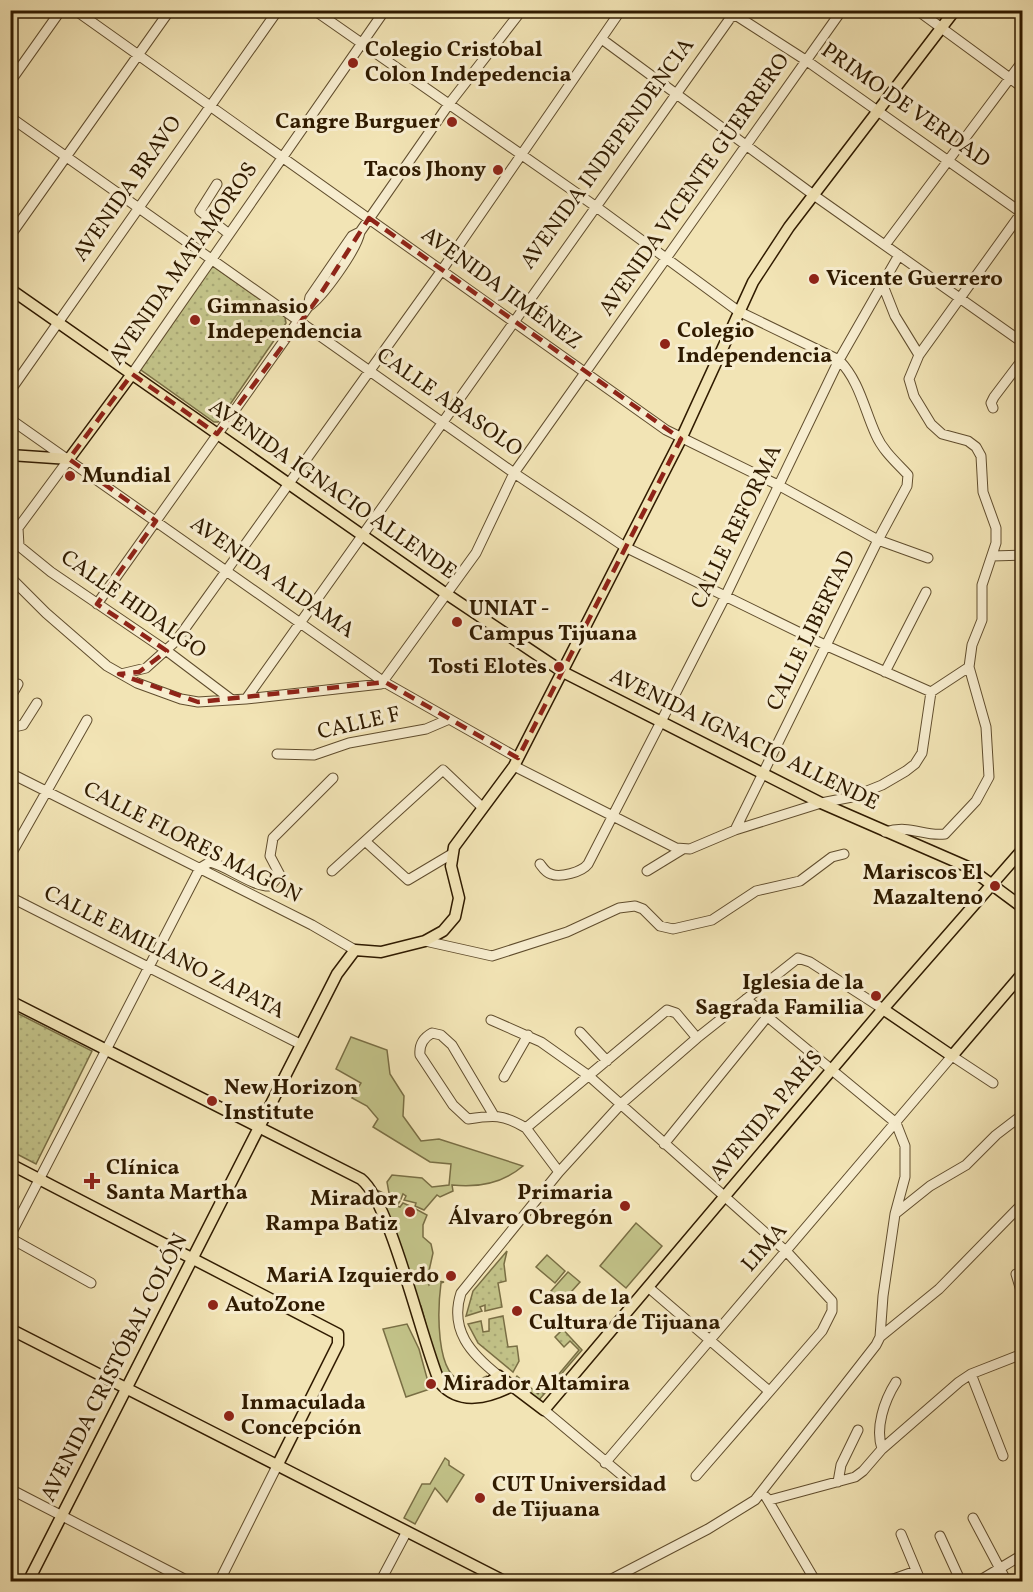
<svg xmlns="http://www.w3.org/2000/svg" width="1033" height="1592" viewBox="0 0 1033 1592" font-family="Vollkorn,serif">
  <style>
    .grass { fill: #c2c288; stroke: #796e44; stroke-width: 1.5 }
    .park { fill: url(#park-dots); stroke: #796e44; stroke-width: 1.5 }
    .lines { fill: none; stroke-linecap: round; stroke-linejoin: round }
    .minor-casing { stroke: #604d2d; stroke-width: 11 }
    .major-casing { stroke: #301b00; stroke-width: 13 }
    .minor { stroke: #f7edcf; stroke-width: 9 }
    .major { stroke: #f2e4b5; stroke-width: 10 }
    .marked { fill: none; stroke: #8f2418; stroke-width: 4.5; stroke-dasharray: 12 8; stroke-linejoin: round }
    .poi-dot { fill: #8f2418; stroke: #f7edcf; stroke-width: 2 }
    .labels { text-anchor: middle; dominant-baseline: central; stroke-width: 6; stroke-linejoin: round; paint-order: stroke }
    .poi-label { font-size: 22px; font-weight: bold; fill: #301b00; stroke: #f7edcf; text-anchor: start }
    .street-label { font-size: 22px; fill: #301b00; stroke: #f7edcf }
  </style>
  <defs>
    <pattern id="park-dots" width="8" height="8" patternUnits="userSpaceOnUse" patternTransform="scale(1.5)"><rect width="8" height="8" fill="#c2c288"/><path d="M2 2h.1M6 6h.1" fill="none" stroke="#a7a674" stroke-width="1.8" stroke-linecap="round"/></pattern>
  </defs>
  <rect width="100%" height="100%" fill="#f2e4b5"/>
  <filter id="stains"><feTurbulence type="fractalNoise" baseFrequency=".00333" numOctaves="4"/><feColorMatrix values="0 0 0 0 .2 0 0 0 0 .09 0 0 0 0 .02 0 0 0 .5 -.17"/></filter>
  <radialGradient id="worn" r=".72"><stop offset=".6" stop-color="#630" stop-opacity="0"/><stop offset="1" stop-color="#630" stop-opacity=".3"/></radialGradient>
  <path class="grass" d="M351 1037 387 1050 390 1074 404 1096 403 1116 421 1141 439 1139 523 1166C503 1183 479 1188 452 1185L453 1191 440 1197 437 1195 424 1210 415 1206 416 1203 404 1200 406 1196 403 1194 401 1199 389 1193 387 1182 392 1175 422 1178 432 1187 449 1185 451 1164 430 1162 373 1127 378 1119 367 1106 352 1098 361 1083 336 1069Z
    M379 1191 400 1201 397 1206 400 1207 403 1203 410 1206 408 1214 410 1215 414 1208 427 1215 423 1225V1237L431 1244 433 1253 427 1280 429 1285 433 1280 444 1282 441 1283C438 1306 434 1378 465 1382 474 1384 481 1378 487 1376 440 1419 430 1335 421 1306H418Z
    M636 1223 662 1246 626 1288 600 1266Z
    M547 1255 565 1271 555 1283 536 1267Z
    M568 1272 580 1282 563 1301 551 1291Z
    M407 1324 419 1349 430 1389 406 1397 383 1329Z
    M445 1458 449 1461V1465L464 1475 447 1502 435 1488 415 1524 404 1518 422 1484H430Z"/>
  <path class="park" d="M214 267 285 317 286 323 218 422H214L141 370V367L209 268Z
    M11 1010 92 1051 36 1164 11 1151Z
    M507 1251 504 1264 506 1281 498 1283 502 1307 485 1311V1305L480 1307 482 1311 466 1316 473 1291Z
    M503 1316 508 1347 517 1346 519 1361 513 1372 478 1343 468 1324 481 1321 483 1332 489 1331V1319Z
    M558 1324 582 1350 539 1400 515 1379 517 1376 538 1394 540 1391 543 1393 579 1350 570 1341 564 1347 555 1337 560 1332 556 1325Z"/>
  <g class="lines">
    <defs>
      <path id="minor" d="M75 10 666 430 778 485 878 540 928 558
        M314 10 595 206 738 311 839 360C860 382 864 409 876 435 883 451 897 463 908 475L907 486 878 540 735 830
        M917 10 1022 87
        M603 40 815 196 1022 342
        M10 82 61 10
        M10 117 514 473 625 547 827 646 931 692
        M217 184 200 211 229 234
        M10 236 170 10
        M885 245 1022 62
        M882 283 895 316 919 355
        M308 307C323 297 357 249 360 232
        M132 374 385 10
        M10 391 278 10
        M993 408 991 403 994 397 1022 360
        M10 419 384 682 518 758
        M69 459 18 528 19 546 51 572 167 651 232 700
        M992 556 1022 555
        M10 577 46 613 107 666 137 683 181 699 198 702 246 699 381 684 476 553 514 473 842 10
        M97 604 308 307 310 297 352 236 360 232 449 104 522 10
        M885 672 926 592
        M121 674 146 668 176 641 442 270 621 10
        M931 692 969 667
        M10 698 18 684
        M246 699 731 17 737 16 807 61 1022 213
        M10 728 23 725 37 703
        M277 754 314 755 349 743 426 729 447 720
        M514 766 676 848 690 849 735 830 821 803 852 797 882 785 906 771 915 764 922 753 931 692
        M10 773 312 925 355 950
        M885 832C911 824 923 837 945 834L976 801 989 777 986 727 969 667 972 645 982 620V585L996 543V528L983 492 981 456 976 447 968 441 942 434 931 424 914 396 909 379 919 355 1022 212
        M365 841 408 880 450 855
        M10 856 87 720
        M540 864C543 868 546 873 551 874 560 878 582 872 588 864L725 597 839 360 899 255
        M332 871 443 770 483 808
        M647 871 683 849
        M10 897 300 1044
        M425 941 492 956 567 932 619 908 635 906 643 909 660 926 673 929 712 920 756 891 800 881 832 857 844 854
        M491 1020 541 1042 589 1076 787 1252 832 1301V1311L822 1331 696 1476
        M580 1032 607 1061
        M504 1077 528 1035
        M493 1114 452 1045 441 1035 432 1033C423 1038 419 1045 420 1055L453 1105 468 1119C493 1115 503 1114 526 1128L559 1172
        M526 1128 667 1010 676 1013 697 1038
        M664 1144 767 1017
        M895 1214 930 1186 966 1165 996 1135 1022 1115
        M10 1236 200 868 210 862C229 867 253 887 270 886L280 875 270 856 273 838 333 778
        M10 1238 91 1283
        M1016 1274 1022 1294
        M648 1287 769 1391
        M880 1337 939 1289 1022 1204
        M971 1374 1003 1456
        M499 1376C471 1354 449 1330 461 1293L559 1172 621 1104 697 1038 798 958 810 962 883 1009
        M544 1410 636 1487
        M882 1449C875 1428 884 1401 896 1382
        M605 1463 952 1056 993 1083
        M838 1482 841 1465 858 1430
        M10 1489 190 1582
        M766 1497 816 1582
        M770 1500 855 1477 863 1471 882 1449 959 1382 971 1374 1022 1354
        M973 1518 1007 1582
        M901 1534 921 1582
        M940 1536 961 1582
        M219 1582 277 1466
        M380 1582 406 1533
        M606 1582 708 1529 755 1500 876 1345 880 1337 883 1296 895 1214 905 1177V1146L896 1123 746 999
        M885 1582 916 1571
        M977 1582 1022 1555"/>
      <path id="major" d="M10 289 445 593 563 672 821 803 968 867 1022 907
        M10 455 69 459 132 374
        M10 1001 361 1179C391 1203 421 1339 440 1383 460 1406 488 1398 512 1386
        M883 1009 952 1056 1022 974
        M10 1164 338 1334V1344L277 1466
        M10 1329 506 1582
        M468 1397 499 1376 544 1410 883 1009 1022 850
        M28 1582 337 974 355 950 381 952 425 941 443 931 455 917 459 898 451 866 454 847 514 766 681 439 753 282 789 227 955 10"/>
    </defs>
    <use href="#minor" class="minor-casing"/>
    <use href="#major" class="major-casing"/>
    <use href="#minor" class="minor"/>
    <use href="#major" class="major"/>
  </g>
  <path class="marked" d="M369 218 681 439 518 758 385 682 198 702 119 674 139 672 167 651 97 604 156 521 69 459 132 374 217 434 316 301Z"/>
  <g class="poi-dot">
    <circle cx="353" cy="63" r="6"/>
    <circle cx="452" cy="122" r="6"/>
    <circle cx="498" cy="170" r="6"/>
    <circle cx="814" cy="279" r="6"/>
    <circle cx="195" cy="320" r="6"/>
    <circle cx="665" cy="344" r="6"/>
    <circle cx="70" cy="476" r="6"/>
    <circle cx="457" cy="622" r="6"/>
    <circle cx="559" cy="667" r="6"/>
    <circle cx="995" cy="886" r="6"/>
    <circle cx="876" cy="996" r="6"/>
    <circle cx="212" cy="1101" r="6"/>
    <path d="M89 1172h6v6h6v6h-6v6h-6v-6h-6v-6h6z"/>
    <circle cx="625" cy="1206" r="6"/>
    <circle cx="410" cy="1212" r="6"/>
    <circle cx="451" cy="1276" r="6"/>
    <circle cx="213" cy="1305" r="6"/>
    <circle cx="517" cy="1311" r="6"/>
    <circle cx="431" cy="1384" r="6"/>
    <circle cx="229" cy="1416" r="6"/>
    <circle cx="480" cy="1498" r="6"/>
  </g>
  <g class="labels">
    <g class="poi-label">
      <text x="365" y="50">Colegio Cristobal<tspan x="365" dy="25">Colon Indepedencia</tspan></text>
      <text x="440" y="122" text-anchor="end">Cangre Burguer</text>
      <text x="486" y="170" text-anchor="end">Tacos Jhony</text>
      <text x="826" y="279">Vicente Guerrero</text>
      <text x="207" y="307">Gimnasio<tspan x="207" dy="25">Independencia</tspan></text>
      <text x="677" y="331">Colegio<tspan x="677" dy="25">Independencia</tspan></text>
      <text x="82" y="476">Mundial</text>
      <text x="469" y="609">UNIAT -<tspan x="469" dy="25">Campus Tijuana</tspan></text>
      <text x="547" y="667" text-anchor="end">Tosti Elotes</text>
      <text x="983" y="873" text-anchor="end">Mariscos El<tspan x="983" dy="25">Mazalteno</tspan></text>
      <text x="864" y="983" text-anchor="end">Iglesia de la<tspan x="864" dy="25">Sagrada Familia</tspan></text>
      <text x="224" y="1088">New Horizon<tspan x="224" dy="25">Institute</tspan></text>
      <text x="106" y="1168">Clínica<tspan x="106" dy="25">Santa Martha</tspan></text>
      <text x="613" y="1193" text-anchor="end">Primaria<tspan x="613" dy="25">Álvaro Obregón</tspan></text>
      <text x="398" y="1199" text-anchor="end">Mirador<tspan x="398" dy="25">Rampa Batiz</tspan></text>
      <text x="439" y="1276" text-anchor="end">MariA Izquierdo</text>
      <text x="529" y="1298">Casa de la<tspan x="529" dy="25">Cultura de Tijuana</tspan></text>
      <text x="225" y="1305">AutoZone</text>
      <text x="443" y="1384">Mirador Altamira</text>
      <text x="241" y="1403">Inmaculada<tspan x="241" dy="25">Concepción</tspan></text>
      <text x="492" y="1485">CUT Universidad<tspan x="492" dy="25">de Tijuana</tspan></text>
    </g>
    <g class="street-label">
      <text transform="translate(905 106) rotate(35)">PRIMO DE VERDAD</text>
      <text transform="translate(608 154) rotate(-54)">AVENIDA INDEPENDENCIA</text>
      <text transform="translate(695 185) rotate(-55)">AVENIDA VICENTE GUERRERO</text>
      <text transform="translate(128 189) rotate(-55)">AVENIDA BRAVO</text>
      <text transform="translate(184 264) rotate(-55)">AVENIDA MATAMOROS</text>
      <text transform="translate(501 289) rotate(36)">AVENIDA JIMÉNEZ</text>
      <text transform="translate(449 403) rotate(35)">CALLE ABASOLO</text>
      <text transform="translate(332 490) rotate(35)">AVENIDA IGNACIO ALLENDE</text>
      <text transform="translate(737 527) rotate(-64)">CALLE REFORMA</text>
      <text transform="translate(272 578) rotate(35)">AVENIDA ALDAMA</text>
      <text transform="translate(133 605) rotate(35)">CALLE HIDALGO</text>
      <text transform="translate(812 631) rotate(-64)">CALLE LIBERTAD</text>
      <text transform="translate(359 724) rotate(-13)">CALLE F</text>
      <text transform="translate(744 740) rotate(26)">AVENIDA IGNACIO ALLENDE</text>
      <text transform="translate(192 843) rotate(27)">CALLE FLORES MAGÓN</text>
      <text transform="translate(164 953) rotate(27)">CALLE EMILIANO ZAPATA</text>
      <text transform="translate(767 1116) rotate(-50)">AVENIDA PARÍS</text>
      <text transform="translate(765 1248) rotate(-49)">LIMA</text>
      <text transform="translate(115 1368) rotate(-63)">AVENIDA CRISTÓBAL COLÓN</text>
    </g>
  </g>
  <rect width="1033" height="1592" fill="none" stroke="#f2e4b5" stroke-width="36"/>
  <rect x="12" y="12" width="1009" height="1568" fill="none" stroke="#301b00" stroke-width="3"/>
  <rect x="18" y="18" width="997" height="1556" fill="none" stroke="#301b00" stroke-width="1.5"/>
  <rect width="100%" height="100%" filter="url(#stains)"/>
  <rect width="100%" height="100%" fill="url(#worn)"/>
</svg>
